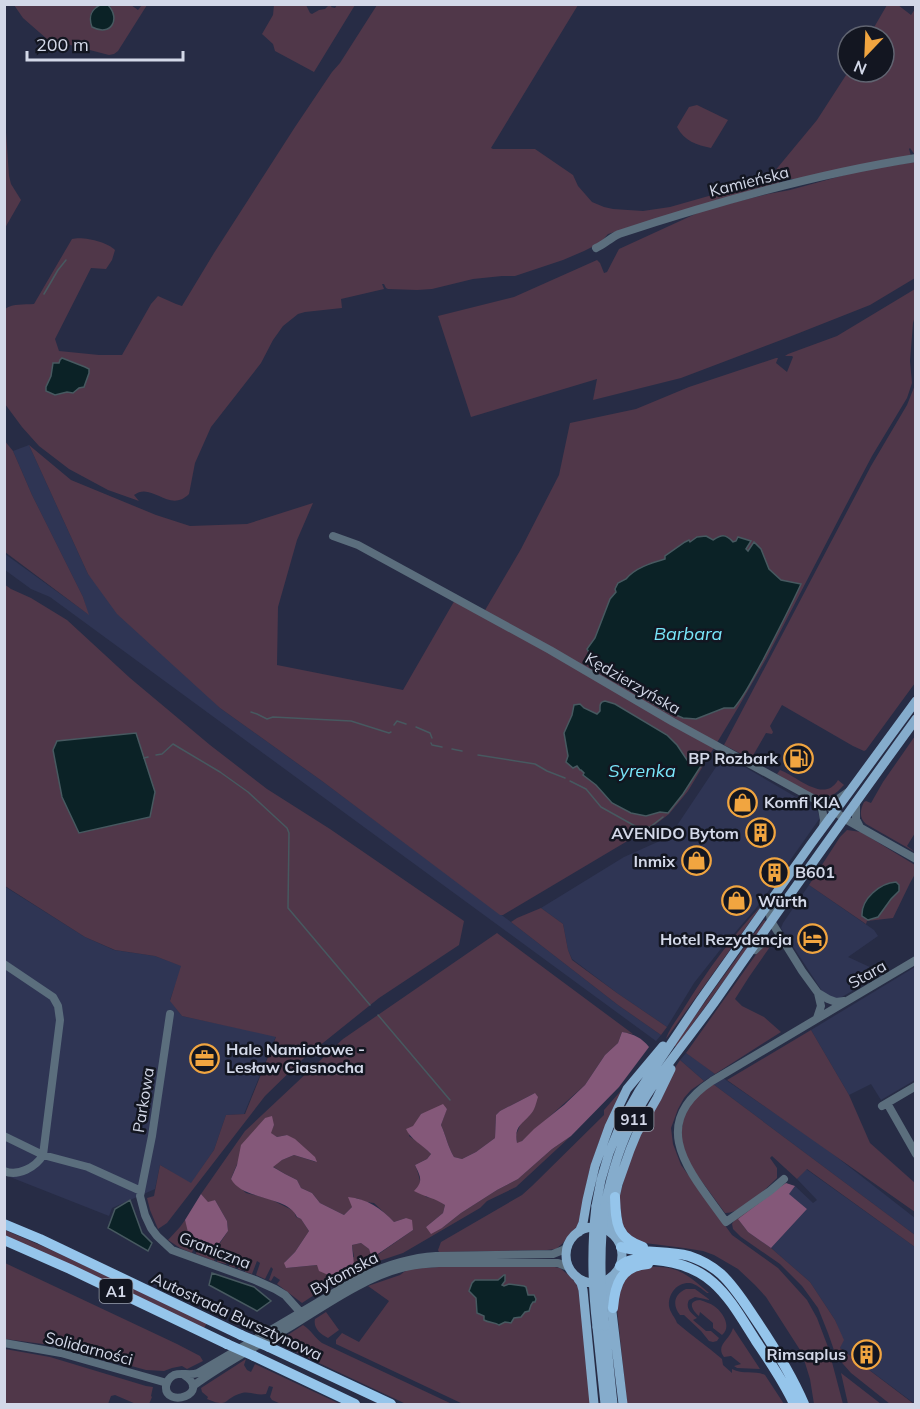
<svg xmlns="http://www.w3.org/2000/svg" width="920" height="1409" viewBox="0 0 920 1409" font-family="Mulish,sans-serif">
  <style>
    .built { fill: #2f3554 }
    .green { fill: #503749; fill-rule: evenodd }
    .forest { fill: #845879 }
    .water { fill: #0b2226; stroke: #475960; stroke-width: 1.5 }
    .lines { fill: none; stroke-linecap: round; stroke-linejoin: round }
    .stream { stroke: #475960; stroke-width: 1.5 }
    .minor { stroke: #5b6e7d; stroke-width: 8 }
    .major { stroke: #85accc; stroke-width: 9 }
    .highway { stroke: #95c5eb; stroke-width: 10 }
    .major-bridge { stroke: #85accc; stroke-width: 9 }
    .highway-bridge { stroke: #95c5eb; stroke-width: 10 }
    .labels { text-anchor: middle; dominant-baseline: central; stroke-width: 5; stroke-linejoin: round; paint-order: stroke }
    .shield { fill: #131621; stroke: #999eac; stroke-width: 1.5 }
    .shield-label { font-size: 15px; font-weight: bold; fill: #d3d8e8 }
    .street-label { font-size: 16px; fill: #d3d8e8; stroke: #131621 }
    .poi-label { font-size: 16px; font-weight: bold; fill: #d3d8e8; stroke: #131621; text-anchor: end }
    .water-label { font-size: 18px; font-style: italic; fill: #79e6fa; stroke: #131621 }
  </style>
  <rect width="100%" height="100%" fill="#272c45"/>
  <path class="built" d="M29 445 88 574 220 708 322 781 511 922 618 1005 661 1035 656 1041 50 597 31 589 5 570V554L88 614 83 597 32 495 13 451Z
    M724 755 813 807 817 810 820 818 757 907 720 950 694 983 667 1027 617 993 572 959 568 950 563 924 541 908 624 857 662 840 670 834 676 827Z
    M809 885 874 930 878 936 848 957 874 969 876 968 880 975 840 998 832 999 824 994 781 928 783 923Z
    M4 886 85 937 114 950 155 956 182 966 170 1000 182 1016 276 1036 244 1114 226 1115 214 1150 191 1184 160 1165 155 1189 112 1208 109 1216 5 1175Z
    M915 967V1080L881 1100 871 1084 849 1095 811 1030Z
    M686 1053 699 1062 715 1074 704 1081 680 1060Z
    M723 1078 820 1144 915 1218V1235L713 1084Z
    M806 1169 915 1247V1404L840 1348 843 1340 835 1320 810 1282 771 1248 807 1209 788 1194 795 1186 813 1203 817 1200 797 1179Z"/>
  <path class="green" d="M14 5H102L98 6 111 7 108 5H131L138 10 142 5H147L118 51 114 54 109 55 47 39 23 18Z
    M274 5H306L310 13 312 14 319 10 325 9 329 5H332L331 7 335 8 337 5H355L314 72 275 51 273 44 262 34 273 15Z
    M377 5H578L491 148 493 149H535L573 175 578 186 592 202 604 207 613 209 643 211 670 207 765 180 769 178 817 120 848 72H884V36H869L887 5H898L911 15 915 9V155L910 148 909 149 911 156 795 180C788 177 783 179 778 184L608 234 600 243 584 251 563 260 515 276H502L473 279 432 289 417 290 388 289 386 288 384 284H382L384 289 341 299 342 308 305 312 298 314 283 326 273 340 261 363 211 427 195 463 189 494C169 514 152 481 134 495L139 501 108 490 69 469 39 446 22 427 5 404V309C14 303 23 305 34 304L72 239C83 236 108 242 115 250L112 260 106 269 91 268 55 339 59 351 99 355H122L151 304 158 296 176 304 182 306 214 253 295 127 332 72 340 63ZM59 363 80 365 79 388 73 392H67L55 395 46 387 57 364Z
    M697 105 728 120 711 148C697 145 684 141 677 127L689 107Z
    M5 129 6 132 9 176 11 184 21 200 5 228Z
    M915 162V278L870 305 789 337 681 378 593 400 597 379 471 417 438 316 514 297 597 260 600 263 604 273 607 272 619 249 704 210 768 194 790 190 863 170Z
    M915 289V316L913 323 910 361 912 383 907 398 872 456 844 509 766 659 739 706 688 791 669 814 656 824 503 915H500L322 781 220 708 117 614 88 574 29 445 71 480 156 515 190 526 247 524 313 503 297 540 278 607 277 665 403 690 456 598 484 612 521 549 559 475 570 423 636 409 689 387 776 358H778L776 363 787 372 793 357 792 356H785L788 354 837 336Z
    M915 385V683L866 750 864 751 853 746 782 705 770 726 773 732 772 734 766 733 751 759 724 745 871 466 907 405Z
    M4 440 13 451 32 495 83 597 89 615 5 552Z
    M4 584 11 589 31 598 67 620 130 678 210 745 267 789 330 829 464 921 459 945 379 998 303 1059 265 1096 167 1223 158 1229 150 1210 147 1198 154 1196 160 1165 191 1183 214 1150 226 1115 245 1114 276 1037 182 1016 170 1001 181 966 155 956 115 950 85 937 5 886Z
    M915 736V833L907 846 915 852 866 824C859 818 860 810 864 802L866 801 871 803 883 782Z
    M780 770C797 776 824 804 838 780L844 785C840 789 835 795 829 796 812 800 792 783 777 774Z
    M847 830 861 832 915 865V874L910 883 893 918 867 921 866 924 809 885 840 837Z
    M762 905 666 1039C669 1029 678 1018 684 1008 707 971 732 936 762 905Z
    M541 908 563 924 568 950 572 960 617 993 667 1027 661 1035 618 1005 511 922 517 918Z
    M764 920 766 921V923L676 1047 674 1045Z
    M497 933 633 1034 622 1032 618 1043 605 1055 585 1085 522 1141 517 1144 516 1135 521 1123 529 1116 535 1093 500 1111 496 1115 495 1138 476 1152 462 1159 454 1157C448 1147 446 1136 441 1125L447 1108 421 1114 409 1136 421 1144 431 1154 427 1159 415 1165C420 1176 420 1186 426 1197L435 1198 445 1205 443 1213 426 1227 442 1228 461 1213 497 1190 518 1179 552 1149 571 1136 516 1187 487 1201 480 1208 403 1253 373 1263 337 1280 302 1303 277 1284 280 1280 274 1276 271 1281 269 1280 273 1269 271 1267 265 1279 256 1275 260 1263 257 1261 252 1274 245 1272 250 1259 246 1258 242 1270 238 1269 242 1257 240 1255 235 1268 229 1266 233 1255 230 1254 226 1264 217 1262 221 1250 218 1249 214 1261 196 1254 199 1242 196 1241 192 1253 180 1248 168 1240 180 1227 185 1220 187 1226 220 1243 228 1231 227 1221 215 1200 208 1203 201 1194 245 1131 343 1039ZM265 1118 274 1125 270 1133 277 1137 287 1135 316 1162 294 1155 282 1160 272 1166 285 1174 297 1180 301 1188 312 1193 320 1203 344 1215 352 1207 356 1198 366 1202 374 1203 394 1222 406 1218 413 1230 373 1258 369 1249 361 1243 352 1245 354 1257 317 1265 286 1268 285 1262 295 1252 309 1231 301 1219 296 1217 294 1211 270 1199 246 1193 231 1179C239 1158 250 1136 265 1118Z
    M772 944 749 977 735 999 742 1006 764 1017 781 1032 715 1074 686 1053 762 946Z
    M811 1030 849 1095 870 1143 915 1183V1212L727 1080Z
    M680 1060 704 1081 691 1090 684 1098 678 1109 671 1128 673 1144 681 1165 732 1235 778 1268 807 1300 817 1318 828 1347 843 1404H814L810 1379 802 1353 766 1297 755 1285 738 1269 714 1255 703 1251 684 1248 637 1242 623 1230 619 1198 628 1165 635 1146 674 1069Z
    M633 1077 599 1142 589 1172 578 1226 562 1244 556 1249 547 1250 439 1252 438 1250 441 1242 522 1195 532 1186 604 1115V1110Z
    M713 1084 915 1235V1247L807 1169 797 1179 772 1156 770 1158 777 1168V1178C766 1189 741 1214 725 1213L689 1164 683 1149 681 1134 683 1121 686 1111 696 1097Z
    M770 1194 739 1220 748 1232 771 1248 810 1282 835 1320 844 1340 840 1348 914 1404H890L851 1373 836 1356 828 1333 818 1308 802 1286 780 1264 741 1237 733 1229 732 1224 735 1219Z
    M4 1228 7 1231 49 1249 207 1323 204 1328 5 1237Z
    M5 1263 177 1344 200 1356 203 1361 187 1369 182 1366 172 1368 164 1371 146 1370 58 1346 5 1339Z
    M469 1265 549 1266 560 1268 572 1278 579 1287 592 1404H463L336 1344V1340L342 1333 359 1342 389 1301 368 1286 400 1275 408 1269Z
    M641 1267C677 1266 682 1270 709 1293H707C702 1289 696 1284 690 1283 677 1282 668 1294 669 1306 670 1313 675 1317 677 1323 692 1336 707 1346 722 1359L723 1365 732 1373V1369C743 1375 755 1370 765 1375L784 1404H627L616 1300 625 1278Z
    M686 1289H695L710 1300 695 1297 689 1300C685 1308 691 1313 697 1318L693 1320 706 1331H711L719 1338 717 1341 713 1342 709 1341 701 1331 684 1315H680C672 1305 674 1294 686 1289Z
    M700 1300C705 1302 710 1303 714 1306 723 1312 732 1327 722 1335L713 1328V1323L700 1312 699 1316C693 1311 686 1301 700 1300Z
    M326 1312 339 1330 328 1338C320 1334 313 1328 315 1319Z
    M303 1325C311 1330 315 1338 322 1343L452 1404H406L285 1347 289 1340 284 1339 280 1340Z
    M733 1328 760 1369 737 1368 734 1366 741 1364 731 1356 724 1357C715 1345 730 1340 733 1328Z
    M5 1349 50 1357 146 1386 153 1387 151 1396 152 1397 149 1404H136L115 1395 111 1396 108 1404H5Z
    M246 1359 244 1365 247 1370 251 1372 255 1364 340 1404H281L272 1400 270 1397 273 1387 269 1386 266 1394C257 1396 250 1391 242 1393 223 1398 230 1409 207 1399L208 1397 202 1392 201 1388Z
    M841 1373 881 1404H848Z"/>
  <path class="forest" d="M622 1032C634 1034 642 1038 649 1047L619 1087 571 1136 552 1149 518 1179 497 1190 461 1213 442 1228 431 1234 426 1227 443 1213 445 1205C435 1198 425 1197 414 1191 424 1181 420 1176 415 1165L427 1159 431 1154C423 1145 410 1139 406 1129L413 1126 421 1114 443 1104 447 1109 441 1125C446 1136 448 1147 454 1157L462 1159 476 1152 495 1138 496 1115 500 1111 535 1093 538 1097C536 1103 535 1110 530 1115 521 1125 514 1127 517 1143L522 1141 534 1129 564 1105 585 1085 605 1055 618 1043Z
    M272 1116 274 1125 271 1133 277 1137 287 1135 295 1139 315 1157 317 1162 294 1155 282 1160 273 1167 285 1174 297 1180 301 1188 312 1193 320 1203 344 1215 352 1207 348 1197C367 1199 381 1208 394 1222L406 1218 412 1220 413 1230 372 1258 369 1249 361 1243 352 1245 354 1265 333 1277 319 1271 317 1265 286 1268 284 1263 295 1252 309 1231 301 1219 297 1217C287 1195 243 1201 231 1179L237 1165 241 1145 265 1118Z
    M786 1183 795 1186 789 1194 807 1209 771 1248 748 1232 738 1219 780 1187Z
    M201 1194 208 1202 215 1200 227 1221 228 1231 215 1249 200 1241 188 1232 185 1220Z"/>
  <path class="water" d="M102 4 108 5C121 19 111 37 92 27 88 16 91 9 102 4Z
    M62 358 85 367 89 369V373L84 387 79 388 73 393 67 392 55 395 46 391V387L51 376 53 363H59L60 360Z
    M706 536 713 540C721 535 725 533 733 542L736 541 738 537 751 541 746 549 748 551 754 542 761 549 769 569 781 580 801 584C789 610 776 635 763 660 754 676 746 694 734 708H724L696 719 683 718 664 710 623 684 610 675 590 654 587 649 595 638 610 599 616 592 615 589 618 583 626 579C635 568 651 563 665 559V556L685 542 689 540 690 542 697 537Z
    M605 701 615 704 667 735 677 745 687 760H693L703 755 706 758 683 794 668 813 660 812 646 816 631 813 612 803 596 785 583 775 584 773 581 770H580L577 766 573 768 566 762 568 756 564 733 572 715 574 705 580 704 584 708 597 714 600 711C600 706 599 702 605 701Z
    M136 733 155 792 150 817 79 833 62 797 53 750 57 741Z
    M896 882 899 885V891L891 899 878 917 868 920 862 916C861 899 880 883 896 882Z
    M130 1200 142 1233 152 1243 148 1251 108 1228 115 1209Z
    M212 1273 254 1287 271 1301 257 1311 209 1285Z
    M504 1275H505V1281L502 1285 504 1286 509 1284 524 1286 526 1287 528 1295H534L536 1299 535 1302H533L531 1305 529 1311 525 1312 521 1317 514 1318 511 1323 505 1322 499 1325C495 1322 489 1323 484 1320V1316L477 1313 476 1298 469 1291 472 1283 475 1280H498Z"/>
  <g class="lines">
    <path class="stream" d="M44 294 58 270 66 260
      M251 712 257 714 267 719 273 717 351 721 389 733 391 732
      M394 725 397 721 406 724
      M416 727 430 733 432 738
      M431 743 432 745 442 747
      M452 749 462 751
      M156 755 162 754 173 744 220 772 248 792 287 828 289 833 288 908 370 1005
      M478 755 535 764 547 771 565 778
      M144 758 148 757
      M570 781 586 789 601 807 635 826
      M641 828 650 827 663 817
      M378 1015 450 1100"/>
    <path class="minor" d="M596 248C605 244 610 238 619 234 716 202 814 174 916 158
      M333 536 358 545 550 650 673 722 829 807 845 819 916 859
      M856 802V819L860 827
      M821 803 838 799 848 792
      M821 803 824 820 823 827
      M773 900 770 915 771 921 802 971 818 993 828 999 836 1002 844 1001
      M755 950C764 940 771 937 783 943
      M4 964 53 997 58 1006 60 1020 43 1155C36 1167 18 1177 4 1171
      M170 1014 152 1136 140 1196 145 1215 151 1228 157 1236 172 1250 255 1280 275 1289 285 1295 302 1314
      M817 1018 821 1006 818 993
      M887 1103 916 1154
      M882 1106 916 1086
      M4 1136 43 1155 88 1167 141 1191
      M784 1179 770 1191 726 1222C693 1175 644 1126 712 1081L916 960
      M4 1343 61 1353 167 1383
      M184 1375C213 1394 164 1409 166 1386 167 1381 170 1377 174 1375 182 1372 189 1376 198 1373L354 1281C380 1267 405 1258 436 1256L553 1254 563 1250 568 1246
      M193 1386C223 1364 256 1346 288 1328 323 1307 363 1278 402 1268 414 1264 426 1264 439 1263H558L568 1267"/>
    <path class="major" d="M596 1206 601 1180 609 1153 622 1121 639 1091 701 999 811 844 916 701
      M605 1206C611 1175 620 1144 635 1116 658 1072 693 1034 721 993 785 901 850 810 916 719
      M566 1255a28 28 0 1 1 56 0a28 28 0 1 1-56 0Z
      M579 1232 583 1223 587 1200 595 1166 609 1127 627 1089 663 1046
      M613 1234 611 1222V1215L618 1184 630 1150 637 1133 657 1098 671 1069
      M611 1278 609 1287 623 1404
      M578 1279 581 1283 583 1290 594 1404
      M605 1326 613 1404
      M597 1327 605 1404"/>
    <path class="highway" d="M615 1197C616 1223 616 1238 643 1247
      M4 1224 40 1239 241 1335
      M4 1240 70 1269 227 1344
      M621 1247C643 1254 667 1250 689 1256 701 1260 712 1266 721 1274 734 1286 744 1302 754 1317 773 1345 791 1373 804 1404
      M620 1266C630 1257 642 1259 655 1260 713 1265 728 1297 756 1341 770 1362 784 1382 794 1404
      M613 1308C615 1284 621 1266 648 1264
      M269 1347 391 1404
      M254 1356 355 1404"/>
    <path class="major-bridge" d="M596 1206C591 1248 592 1285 597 1327
      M605 1206C599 1246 600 1285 605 1326"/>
    <path class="highway-bridge" d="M241 1335 269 1347
      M227 1344 254 1356"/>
  </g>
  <defs>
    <symbol id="fuel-ring" viewBox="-11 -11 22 22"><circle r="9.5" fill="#131621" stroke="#f1a540" stroke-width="1.5"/><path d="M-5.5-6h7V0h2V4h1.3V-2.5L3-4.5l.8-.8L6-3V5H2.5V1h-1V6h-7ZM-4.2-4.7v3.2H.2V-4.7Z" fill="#f1a540"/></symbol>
    <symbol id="shop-ring" viewBox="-11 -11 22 22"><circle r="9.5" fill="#131621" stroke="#f1a540" stroke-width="1.5"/><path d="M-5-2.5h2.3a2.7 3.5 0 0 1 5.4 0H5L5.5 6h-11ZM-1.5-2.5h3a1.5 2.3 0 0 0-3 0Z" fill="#f1a540"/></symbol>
    <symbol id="building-ring" viewBox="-11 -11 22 22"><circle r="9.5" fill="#131621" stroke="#f1a540" stroke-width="1.5"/><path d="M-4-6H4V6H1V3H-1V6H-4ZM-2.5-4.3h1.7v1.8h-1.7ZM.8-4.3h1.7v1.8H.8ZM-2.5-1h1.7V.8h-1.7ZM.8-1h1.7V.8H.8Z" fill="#f1a540"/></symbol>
    <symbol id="hotel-ring" viewBox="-11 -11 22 22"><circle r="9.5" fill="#131621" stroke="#f1a540" stroke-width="1.5"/><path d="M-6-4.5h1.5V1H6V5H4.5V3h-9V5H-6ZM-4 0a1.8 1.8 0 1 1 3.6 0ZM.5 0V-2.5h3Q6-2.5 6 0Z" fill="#f1a540"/></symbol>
    <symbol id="office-ring" viewBox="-11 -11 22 22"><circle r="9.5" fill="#131621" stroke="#f1a540" stroke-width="1.5"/><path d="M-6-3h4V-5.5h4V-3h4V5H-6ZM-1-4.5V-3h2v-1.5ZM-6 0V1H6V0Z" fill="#f1a540"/></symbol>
  </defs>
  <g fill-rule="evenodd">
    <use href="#fuel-ring" x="782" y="742" width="33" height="33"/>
    <use href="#shop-ring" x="726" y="786" width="33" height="33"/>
    <use href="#building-ring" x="744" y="816" width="33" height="33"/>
    <use href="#shop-ring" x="680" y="844" width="33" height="33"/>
    <use href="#building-ring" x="758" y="856" width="33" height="33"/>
    <use href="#shop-ring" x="720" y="884" width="33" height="33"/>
    <use href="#hotel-ring" x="796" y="922" width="33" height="33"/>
    <use href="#office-ring" x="188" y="1042" width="33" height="33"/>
    <use href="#building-ring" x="850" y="1338" width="33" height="33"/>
  </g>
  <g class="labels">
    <g class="shield">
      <rect x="614.5" y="1107" width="39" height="24" rx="4.5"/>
      <rect x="99.5" y="1279" width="33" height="24" rx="4.5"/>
    </g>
    <g class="shield-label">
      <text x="634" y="1119">911</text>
      <text x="116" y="1291">A1</text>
    </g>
    <g class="street-label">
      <text transform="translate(749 181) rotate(-14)">Kamieńska</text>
      <text transform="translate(633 683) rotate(30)">Kędzierzyńska</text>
      <text transform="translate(867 974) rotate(-30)">Stara</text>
      <text transform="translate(143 1100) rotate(-81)">Parkowa</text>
      <text transform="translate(215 1250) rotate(21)">Graniczna</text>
      <text transform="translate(344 1273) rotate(-28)">Bytomska</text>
      <text transform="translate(237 1316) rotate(25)">Autostrada Bursztynowa</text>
      <text transform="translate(89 1348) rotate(15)">Solidarności</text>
    </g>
    <g class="poi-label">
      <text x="778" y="758">BP Rozbark</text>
      <text x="764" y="802" text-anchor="start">Komfi KIA</text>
      <text x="739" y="833">AVENIDO Bytom</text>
      <text x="675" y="861">Inmix</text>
      <text x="795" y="872" text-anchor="start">B601</text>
      <text x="758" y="901" text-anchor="start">Würth</text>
      <text x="792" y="939">Hotel Rezydencja</text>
      <text x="226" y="1049" text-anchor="start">Hale Namiotowe -<tspan x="226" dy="18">Lesław Ciasnocha</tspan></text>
      <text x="846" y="1354">Rimsaplus</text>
    </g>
    <g class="water-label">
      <text x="688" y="633">Barbara</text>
      <text x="642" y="770">Syrenka</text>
    </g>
  </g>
  <rect width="920" height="1409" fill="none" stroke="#d3d8e8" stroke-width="12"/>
  <g transform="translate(866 54) rotate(203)"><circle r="28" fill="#131621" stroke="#606471" stroke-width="1.5"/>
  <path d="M0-4.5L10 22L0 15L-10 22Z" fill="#f1a540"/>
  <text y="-9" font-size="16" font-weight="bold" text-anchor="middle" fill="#d3d8e8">N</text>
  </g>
  <path d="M27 51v9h156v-9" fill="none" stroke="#d3d8e8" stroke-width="3"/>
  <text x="36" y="51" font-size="18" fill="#d3d8e8" stroke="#131621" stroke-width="4.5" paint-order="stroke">200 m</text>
</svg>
